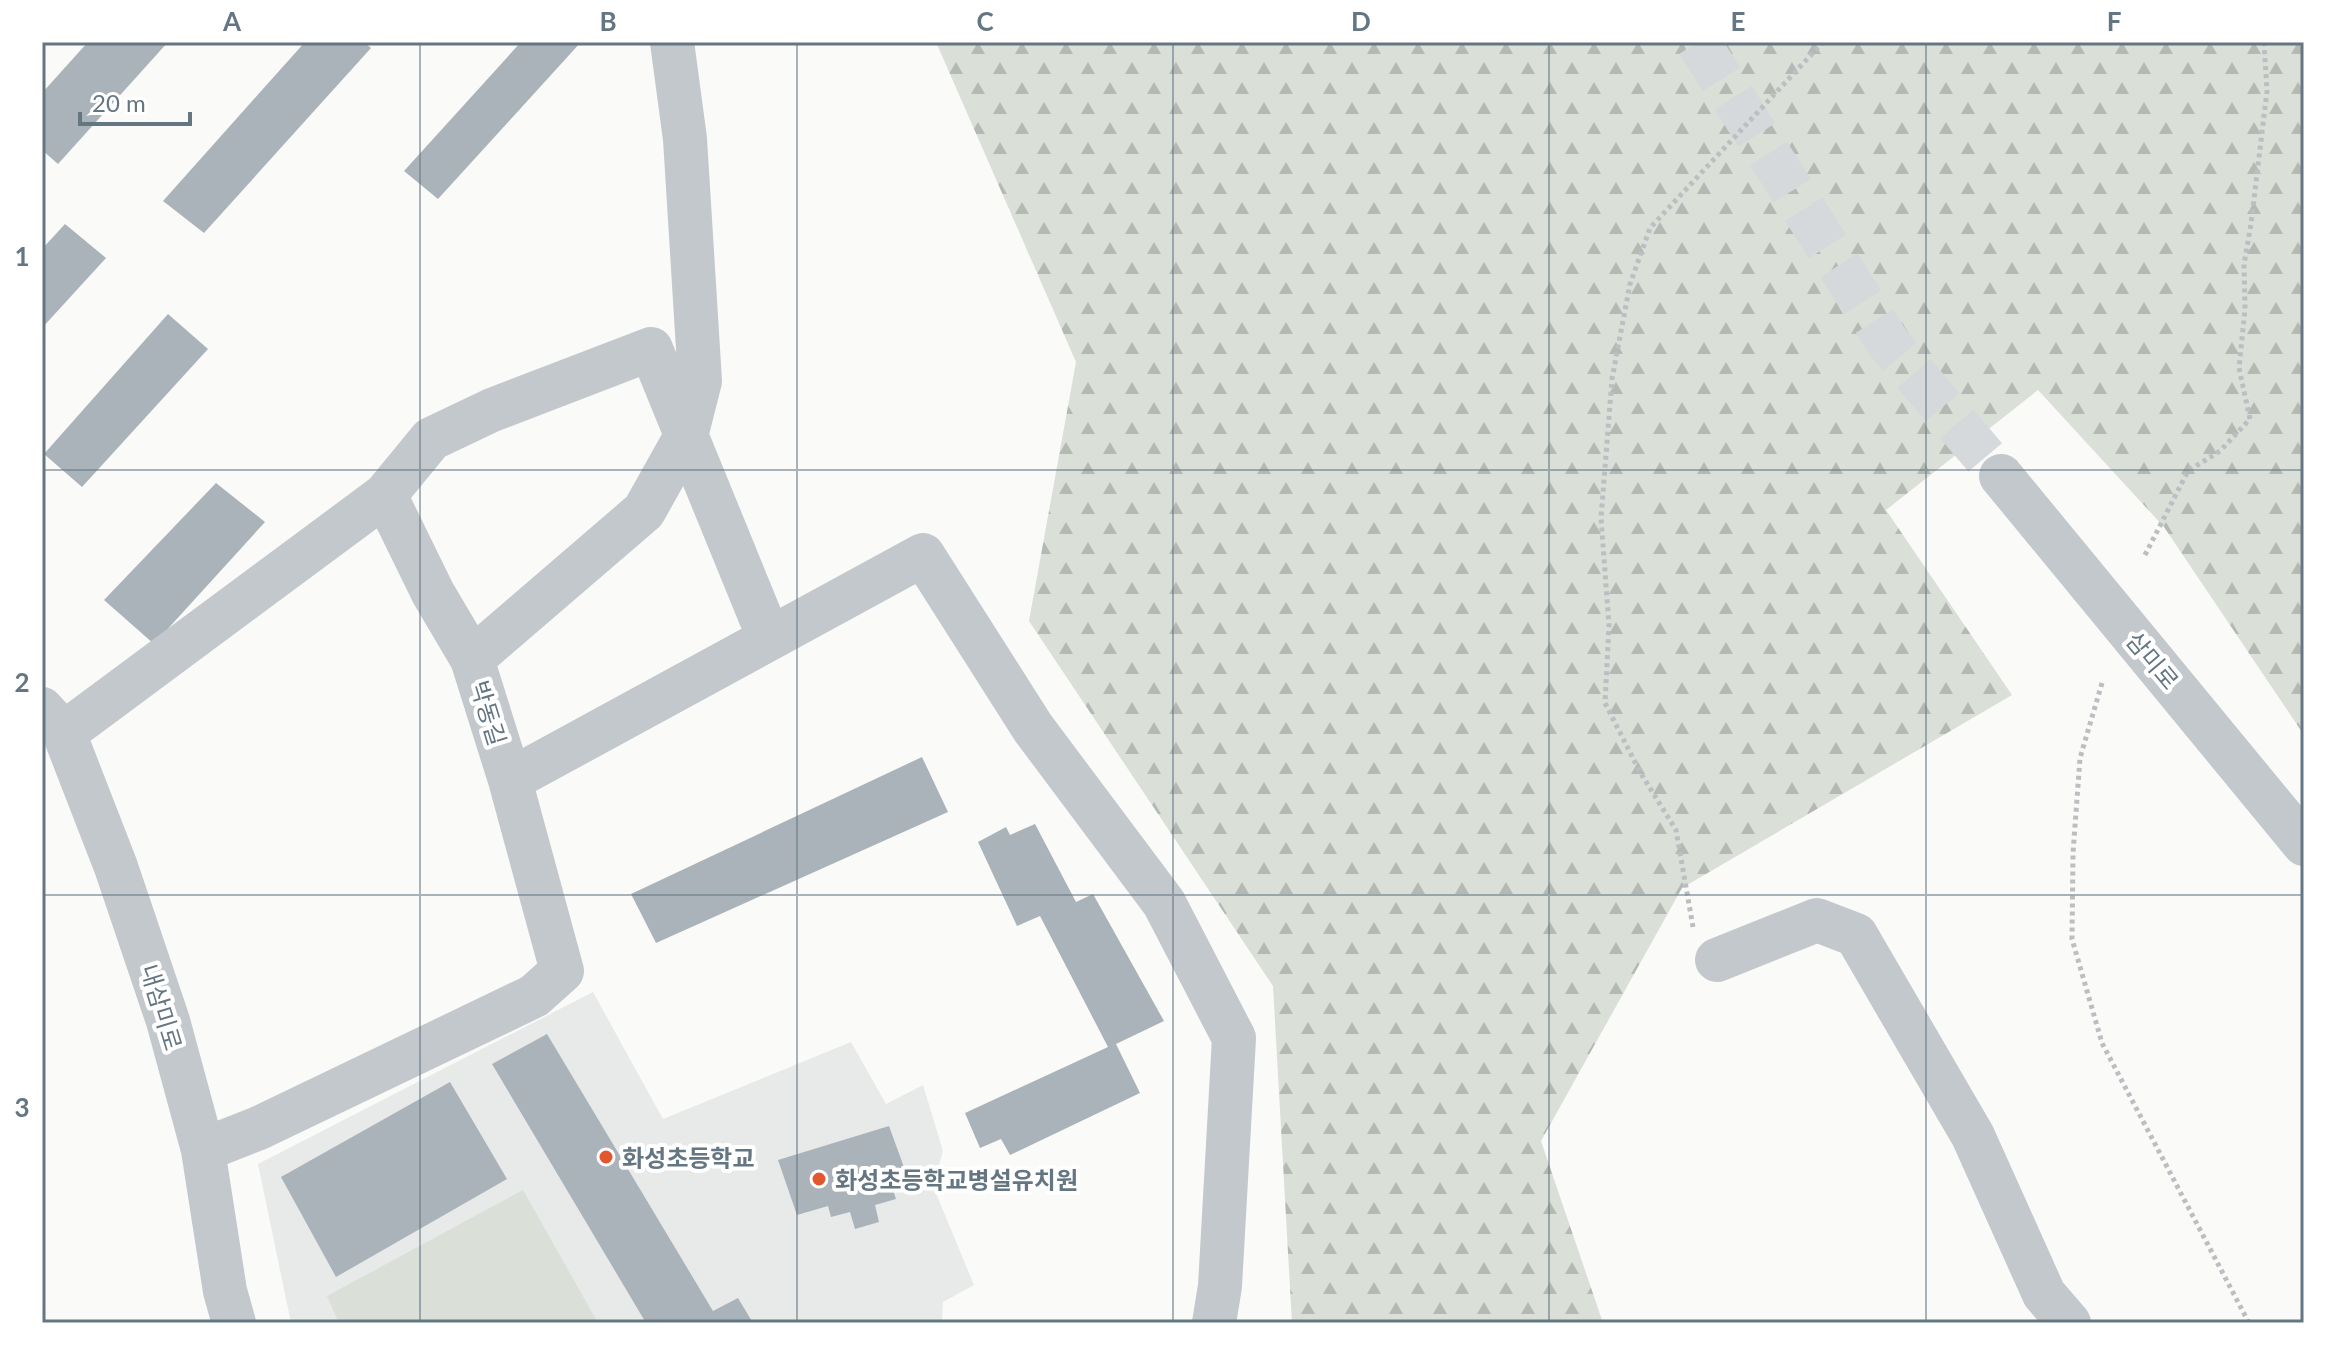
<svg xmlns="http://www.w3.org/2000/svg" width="2346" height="1365" viewBox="0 0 2346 1365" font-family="Lato,'Noto Sans KR',sans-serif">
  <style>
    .built { fill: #e8e9e9 }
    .grass { fill: #dadfd7 }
    .forest { fill: url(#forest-firs) }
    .building { fill: #aab3b9 }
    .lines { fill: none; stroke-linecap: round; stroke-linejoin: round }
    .minor-tunnel { stroke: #d5d9db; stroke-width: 44; stroke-dasharray: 44 22; stroke-linecap: butt }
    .path { stroke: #bbbfc2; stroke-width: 5; stroke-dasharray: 4 4; stroke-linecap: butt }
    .minor { stroke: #c3c8cc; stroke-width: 44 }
    .grid { fill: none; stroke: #657683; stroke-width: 2; stroke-opacity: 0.55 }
    .poi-dot { fill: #e4572e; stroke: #fff; stroke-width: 3 }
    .labels { text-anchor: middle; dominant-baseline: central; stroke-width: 8; stroke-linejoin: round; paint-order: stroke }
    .street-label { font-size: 24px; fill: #657683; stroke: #fff }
    .poi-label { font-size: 24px; font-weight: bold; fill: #657683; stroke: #fff; text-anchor: start }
    .neatline { fill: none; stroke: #657683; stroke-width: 3 }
    .grid-label { font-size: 26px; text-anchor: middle; font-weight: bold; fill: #657683 }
  </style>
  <defs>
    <pattern id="forest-firs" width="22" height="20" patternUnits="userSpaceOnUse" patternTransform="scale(2)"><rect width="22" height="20" fill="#dadfd7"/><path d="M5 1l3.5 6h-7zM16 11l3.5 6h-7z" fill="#b4b9b4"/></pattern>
  </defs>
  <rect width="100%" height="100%" fill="#fafaf8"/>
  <path class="built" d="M593 992 663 1119 851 1042 886 1104 923 1085 943 1151 933 1186 974 1285 943 1302 942 1323H291L258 1164Z"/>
  <path class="grass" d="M523 1190 598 1323H339L327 1296Z"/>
  <path class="forest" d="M936 42H2304V735L2164 527 2038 390 1886 510 2012 695 1682 888 1541 1141 1603 1323H1292L1273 986 1029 621 1076 362Z"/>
  <path class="building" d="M88 42H168L58 164 42 150V93Z
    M305 42H364L371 48 204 233 163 201Z
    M521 42H581L438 199 404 171Z
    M65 224 106 258 42 328V249Z
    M168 314 208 349 82 487 44 454Z
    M216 483 265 522 154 644 104 600Z
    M922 757 948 812 656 943 631 894Z
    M1035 824 1076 902 1093 894 1164 1021 1116 1044 1140 1093 1010 1155 1001 1139 980 1148 965 1113 1108 1047 1040 916 1017 926 978 842 1006 827 1010 835Z
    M547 1034 713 1311 738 1298 753 1323H646L492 1064Z
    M450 1082 507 1179 336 1277 281 1177Z
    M889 1126 909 1181 892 1187 896 1199 875 1205 879 1222 855 1229 850 1212 831 1217 828 1206 797 1215 778 1160Z"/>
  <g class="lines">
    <path class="minor-tunnel" d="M1698 42 1889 344 2001 476"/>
    <path class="path" d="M2145 555 2188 471 2220 451 2250 419 2239 368 2245 309 2244 264 2251 224 2267 91 2264 42
      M2102 683 2080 758 2073 853 2072 939 2102 1043 2249 1323
      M1693 927 1676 830 1640 772 1605 703 1609 625 1601 518 1612 379 1630 284 1650 228 1823 42"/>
    <path class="minor" d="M2001 476 2304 844
      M385 495 431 439 492 410 651 349 769 638
      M42 709 64 733 116 867 168 1021 203 1150 225 1291 234 1323
      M64 733 385 495 433 593 472 659
      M510 780 923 555 1033 728 1164 903 1234 1038 1220 1286 1214 1323
      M1717 960 1817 920 1856 935 1973 1136 2044 1294 2069 1323
      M203 1150 259 1128 534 996 562 971 510 780 472 659 644 511 686 436 700 381 685 139 672 42"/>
  </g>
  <path class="grid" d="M420 42V1323M797 42V1323M1173 42V1323M1549 42V1323M1926 42V1323M42 470H2304M42 895H2304"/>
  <g class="poi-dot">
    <circle cx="606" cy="1157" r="8"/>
    <circle cx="819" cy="1179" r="8"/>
  </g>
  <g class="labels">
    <g class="street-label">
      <text transform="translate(2153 660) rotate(50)">삼미로</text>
      <text transform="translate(489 713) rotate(73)">박동길</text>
      <text transform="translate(162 1007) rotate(73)">내삼미로</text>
    </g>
    <g class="poi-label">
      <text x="622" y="1157">화성초등학교</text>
      <text x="835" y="1179">화성초등학교병설유치원</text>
    </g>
  </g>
  <rect width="2346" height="1365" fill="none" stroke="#ffffff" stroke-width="88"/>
  <path d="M80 112v12h110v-12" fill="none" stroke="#657683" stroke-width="4"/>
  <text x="92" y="112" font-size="24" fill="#657683" stroke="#ffffff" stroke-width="6" paint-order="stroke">20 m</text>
  <rect x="44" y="44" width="2258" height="1277" class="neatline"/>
  <g class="grid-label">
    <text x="232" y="31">A</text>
    <text x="608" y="31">B</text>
    <text x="985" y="31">C</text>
    <text x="1361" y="31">D</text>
    <text x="1738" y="31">E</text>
    <text x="2114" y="31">F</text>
    <text x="22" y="266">1</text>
    <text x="22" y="692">2</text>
    <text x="22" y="1117">3</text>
  </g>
</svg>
